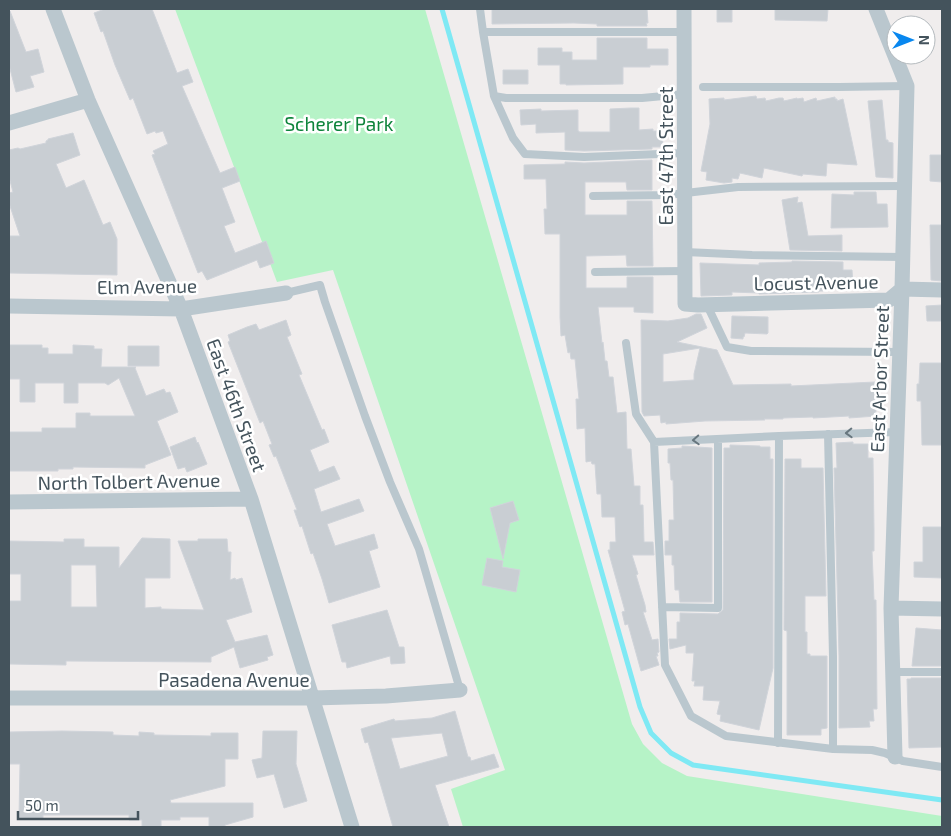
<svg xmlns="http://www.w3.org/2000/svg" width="951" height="836" viewBox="0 0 951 836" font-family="'Exo 2',sans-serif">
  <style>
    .green { fill: #b6f3c7 }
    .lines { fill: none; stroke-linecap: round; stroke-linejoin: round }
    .stream { stroke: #7fe9f4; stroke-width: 5 }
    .building { fill: #c9ced3; stroke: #d0d4da; fill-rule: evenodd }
    .service { stroke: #bac7ce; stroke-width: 8 }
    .minor { stroke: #bac7ce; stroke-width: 15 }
    .oneway { stroke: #67767e }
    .labels { text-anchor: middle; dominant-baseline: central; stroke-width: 5; stroke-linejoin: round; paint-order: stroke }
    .park-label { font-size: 19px; fill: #0e843b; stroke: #fff }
    .street-label { font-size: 19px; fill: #44535c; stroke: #fff }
  </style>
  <rect width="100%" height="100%" fill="#f0eded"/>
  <path class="green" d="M175 9H425L632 724 643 744 662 763 687 776 942 816V827H463L451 789 505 770 333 270 277 282Z"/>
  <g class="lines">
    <path class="stream" d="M442 9 640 707 651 733 671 753 693 765 942 800"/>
  </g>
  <path class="building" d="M105 9H152L177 73 188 69 193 82 182 86 220 173 235 167 240 181 222 188 235 222 224 226 235 253 266 241 274 263 260 268 257 260 207 280 202 271 198 273 152 155 155 154 153 151 168 144 163 131 156 133 155 131 147 134 133 98 130 100 115 65 103 31 101 32 94 13Z
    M492 9H647L648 23H646L647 26H597V24L574 23 492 24Z
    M717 9H732V22H717Z
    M775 9H828L827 21 775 20Z
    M9 11H10L26 52 38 49 44 72 30 76 34 87 16 92 9 65Z
    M597 38H647V49H668V65H650V67H623V84L566 85V84H560V65H538V48H562V52H572V60H597Z
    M503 70H528V84H503Z
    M756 96 757 99 765 98 766 101 779 98H783L784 101 797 98V99L803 98 804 102 816 98 817 101 835 97V99H837V101L843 99 857 165 827 163 826 176 803 174 802 176 764 168 762 178 740 173 738 179 732 178V182L724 183 706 180 707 172 701 171 710 124 709 99 724 98V100Z
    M882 100 886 140H888V142L893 143V178L876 177 868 101Z
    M631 108H639V130L653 129V131H662L663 147H652V149L584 151 565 150V132L536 133V124L521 125 520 110 541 109V111L578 110V131H579V132H610V109Z
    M73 133 80 155 56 164 66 188 84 180 103 225 110 222 117 239V275L9 273V236H20L9 203V193L13 192 9 177V150L18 148 20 149 46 143V141L48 140V139Z
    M930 155H942V182L930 181Z
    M652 160V190H627L626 182H585V215H627V201H652L653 266H627L626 255 586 256V288H627V277H653V313L634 312V307H598L602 343 603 342 605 361H607L609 377H613L617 413 626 412 627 449H631L634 486H640V505H643L644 542H653L654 555H632L638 574 636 575 645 605 646 612H643L652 640 658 639 659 652 657 653 658 656H656L659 665 641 671 628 624 625 625 622 612 625 611 608 550H610V542H616L615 517H602L601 494H597L595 464H592L591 461 586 462 585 428 577 429 576 399H579L575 359H571L570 352 568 353 565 335 561 336 560 317V234H545L544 209H547L546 179H524V165L565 164V162L584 163Z
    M854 192H876L877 204H887L888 227 831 228 832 194 854 195Z
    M798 197 797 203 802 202 808 236 842 235V251L790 250 782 200Z
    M930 225H942V281L931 280Z
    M792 261 843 262V270H852L853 284 823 289V291H819V292L759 294V293L732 292V295L701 296 700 263 759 265V263L792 262Z
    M942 305V321H927L926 306Z
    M696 314H701L707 328 677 342 717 350 733 385 791 384V386L875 382 876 416 849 418V416L813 418V417L783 418V419H764L765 420 705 421 666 424V422L661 423 660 415 644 416 642 412 641 320 668 321 688 318ZM700 348 694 374V380L663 382V354Z
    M732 316 768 317V333L767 334 745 333 744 337H743V339L731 338Z
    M286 320 291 335 287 337 302 374 299 375 322 430 324 429 329 442 310 450 319 472 334 466 340 479 314 489 321 512 359 499 364 511 327 524 335 546 374 534 378 548 369 551 380 587 329 603 322 579 313 553 311 554 302 526 300 527 294 510H297L276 456 274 457 269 445 272 444 263 421 260 423 228 342 230 341 228 335 247 327 256 324 259 330Z
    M9 345H42V348H48V354H73V345L94 346V349H102L101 367H136L135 368 146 396 164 389 166 393 170 392 178 412 157 421 171 455 145 465V468L73 467V469H58V471H9V432H42V428H76V413H90V416H135L119 378 108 385 105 383H78V403H64V383H35V402H20V379H9Z
    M128 346H159V366H128Z
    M920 363H942V445H922L921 401H917V384H919Z
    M195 437 197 443 198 442 207 464 187 472 185 467 178 469 170 447Z
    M853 442V444H868V458H873L874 530V551H872L874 600H876L877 709H873L874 721H869L870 727 839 728V656L834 468H837L836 443Z
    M730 445 760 446V447H770V459H773V668L759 730 720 721 721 715 717 714 720 701 703 700 704 686H694L695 681H692L694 653H686V645L670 649 669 639H677V622H680V613L718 614 723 610 724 448H730Z
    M682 446 712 448V602H680L679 590H675L674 565H672V555H665V541H669V520H674L673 480H671L670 463H668V449L682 448Z
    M785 459H801V468H823L826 596H805V632H807V654H810V656H827V728L821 729V735H787V631L784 630Z
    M513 501 519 520 510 523 503 559 490 508Z
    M923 527H942V578L914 577V562H923Z
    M142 538 170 539V578H145V608L161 607V609L204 610 178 541H198V539H227L228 552H231L230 580 235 578 236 580 242 578 252 612 226 620 235 642 267 635 273 655 267 657 268 660 240 668 234 647 211 657V662L66 661V665L9 664V601H21V574H9V541L64 542V539H84V547H119V568ZM71 565H96L97 607H71Z
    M487 558 503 561 502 567 520 570 516 592 482 585Z
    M387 610 399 647H404L405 663 391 664 390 656 347 668 346 662H342L332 625Z
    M916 628 942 630V666H912Z
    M911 678H942V747L909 748 907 679H911Z
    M455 711 468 757H470L471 761 494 754 499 767 435 785 449 827H393L368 742 365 743 361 729 394 719 395 721 432 718ZM442 733 448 756 400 769 391 738Z
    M62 731 113 732V735L139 736V732L154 733V735L211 736V733H238V759H225V786L170 800 171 803H253V817L225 825V827H209V817H180V820H161V827H142V820H129V815H43V819L19 818 20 764H9V732Z
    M263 731H297L296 764 307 801 284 808 274 774 257 778 252 760 262 758Z"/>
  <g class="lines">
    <path class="service" d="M480 9 483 32
      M684 32H483L494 96 506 98H642L685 94
      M703 87H839L907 86
      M494 96 513 138 525 154 584 157 685 153
      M593 196 668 195 738 187 905 186
      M685 252 752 255 903 257
      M595 272 685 271
      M286 293 320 285 325 302 365 416 390 482 419 549 460 690
      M707 305 727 347 751 351 900 352
      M626 343 636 414 654 442 665 665 691 716 726 736 833 749 872 750 885 753 903 761 942 767
      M828 434 833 656V749
      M654 442 779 436 897 432
      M662 607 718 608V439
      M893 672H942
      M778 743 779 436"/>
    <path class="minor" d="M53 9 88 100 181 309 251 499 352 827
      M684 9 685 304 698 305 889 300 902 289 942 290
      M876 9 907 86 902 289 891 608 895 757
      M9 123 88 100
      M9 306 181 309 286 293
      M9 502 251 499
      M891 608 942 609
      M9 698H312L386 696 460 690"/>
  </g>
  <defs><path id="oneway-chevron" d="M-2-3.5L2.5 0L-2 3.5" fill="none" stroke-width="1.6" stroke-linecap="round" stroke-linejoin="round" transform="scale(1.25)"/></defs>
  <g class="oneway">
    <use href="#oneway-chevron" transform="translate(849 433) rotate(178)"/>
    <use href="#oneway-chevron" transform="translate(696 440) rotate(177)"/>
  </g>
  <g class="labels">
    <g class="park-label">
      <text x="339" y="123">Scherer Park</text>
    </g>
    <g class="street-label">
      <text transform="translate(665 156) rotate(-90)">East 47th Street</text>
      <text transform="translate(816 282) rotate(-1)">Locust Avenue</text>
      <text transform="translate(147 286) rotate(-1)">Elm Avenue</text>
      <text transform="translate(879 379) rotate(-88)">East Arbor Street</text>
      <text transform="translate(237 405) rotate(70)">East 46th Street</text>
      <text transform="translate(129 481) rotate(-1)">North Tolbert Avenue</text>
      <text x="234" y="679">Pasadena Avenue</text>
    </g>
  </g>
  <rect width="951" height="836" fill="none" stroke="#44535c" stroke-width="20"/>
  <g transform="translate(911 40) rotate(90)"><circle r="24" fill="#ffffff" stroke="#b4babe"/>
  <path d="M0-4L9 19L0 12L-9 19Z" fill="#0887ef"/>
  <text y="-8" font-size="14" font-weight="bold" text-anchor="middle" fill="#44535c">N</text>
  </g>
  <path d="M18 811v8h120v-8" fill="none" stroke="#44535c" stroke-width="2.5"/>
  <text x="25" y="811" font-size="15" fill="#44535c" stroke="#ffffff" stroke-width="4" paint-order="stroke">50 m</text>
</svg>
